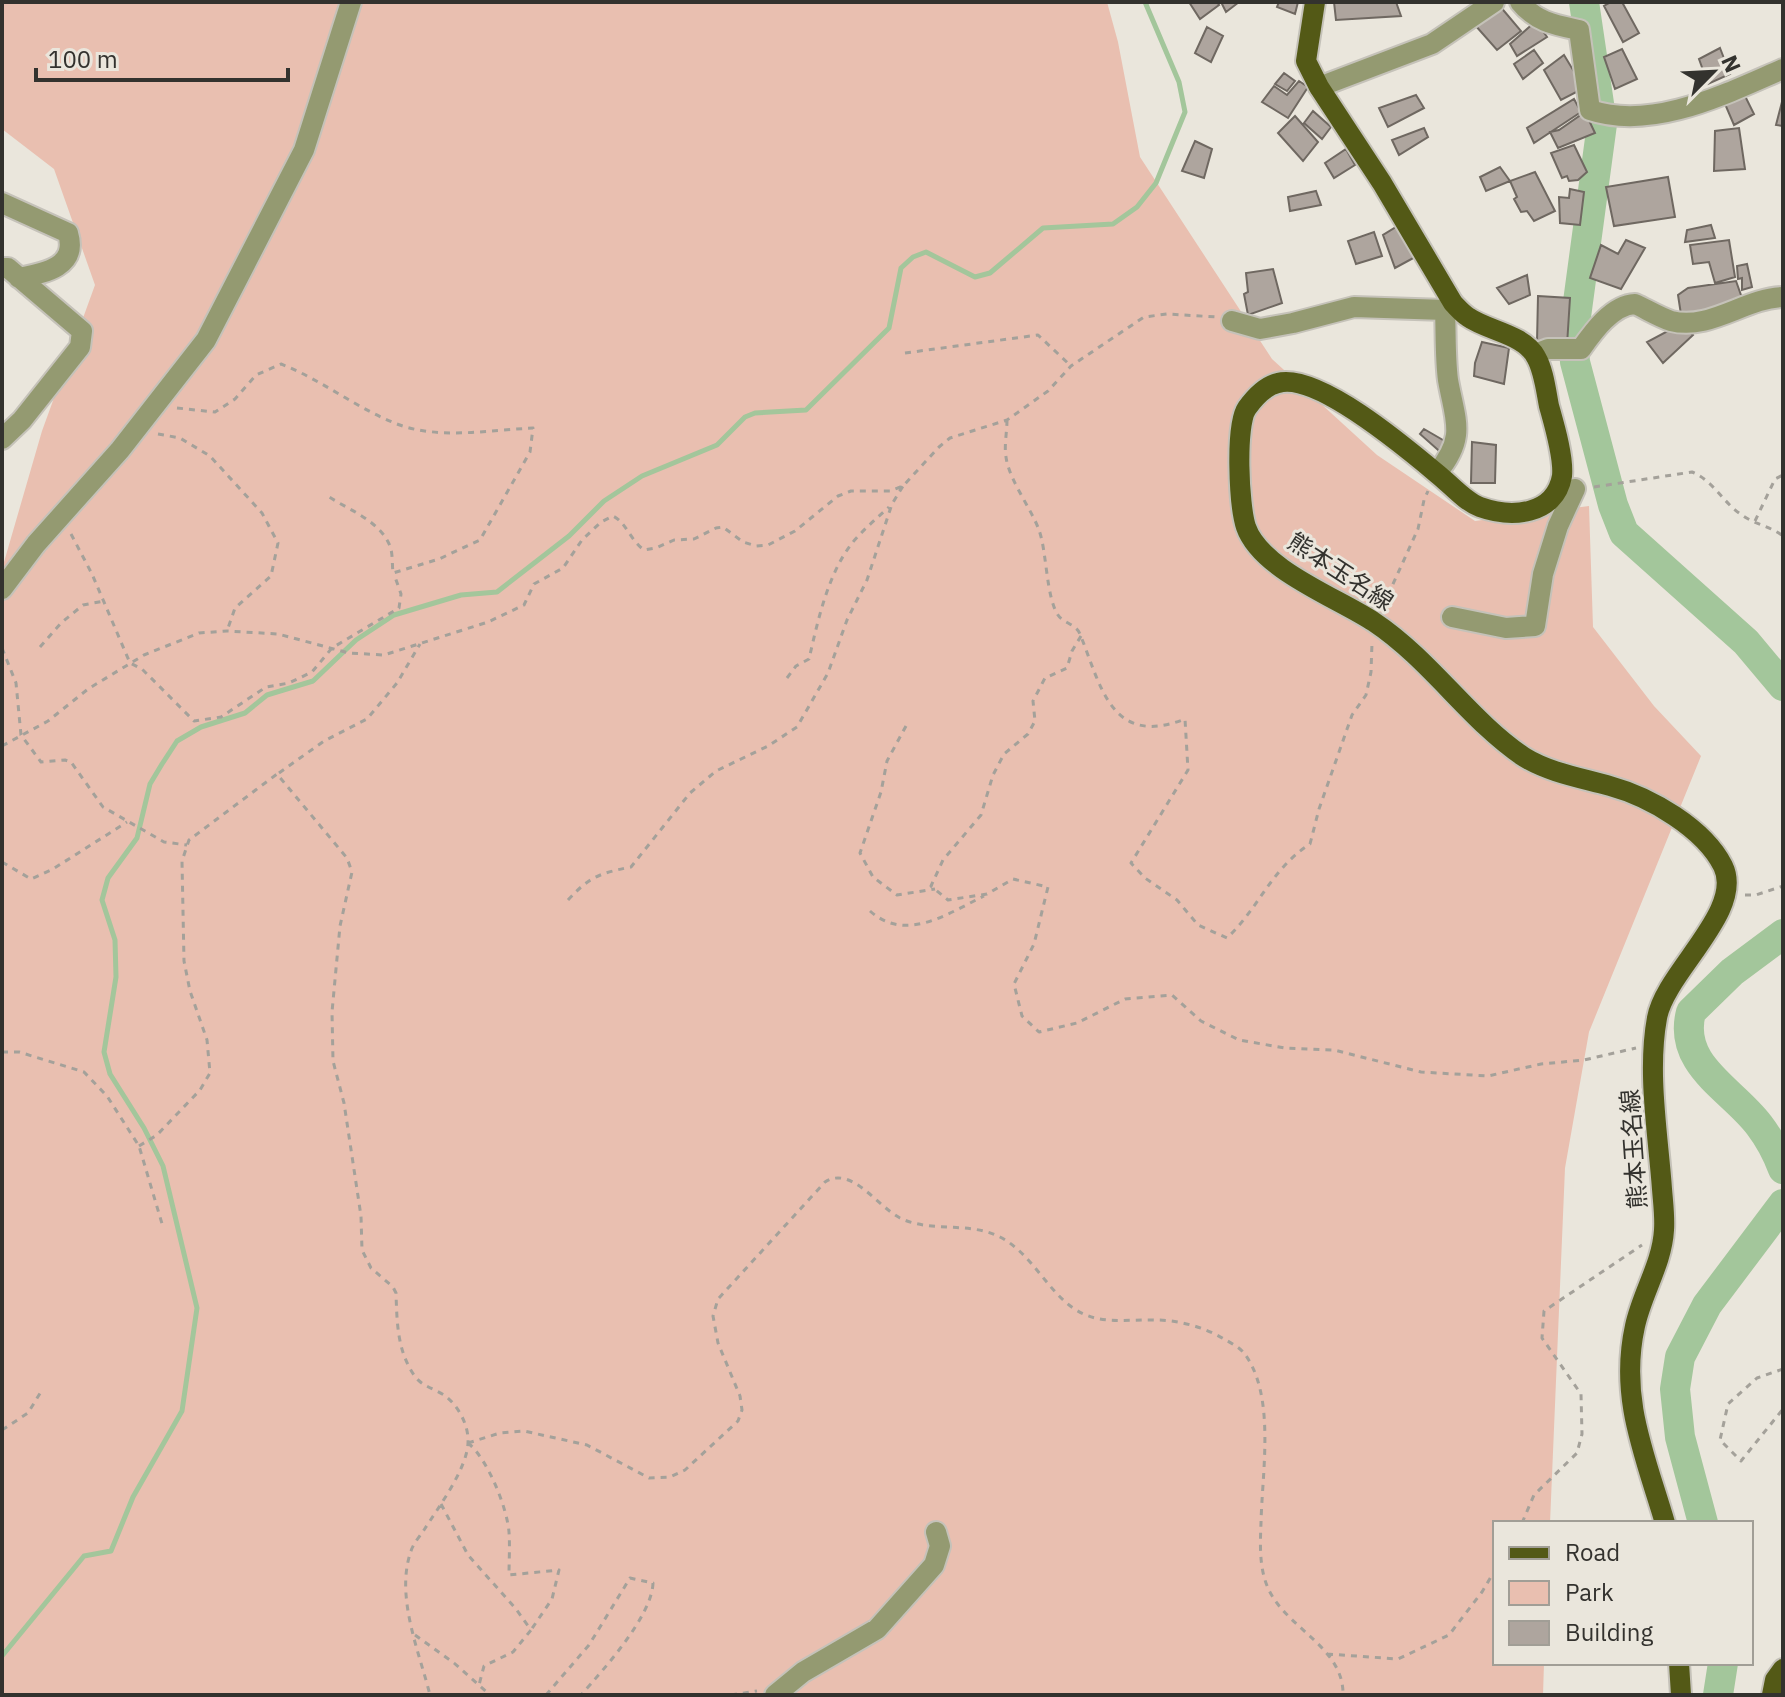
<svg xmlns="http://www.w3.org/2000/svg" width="1785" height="1697" viewBox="0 0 1785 1697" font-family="'IBM Plex Sans','Noto Sans JP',sans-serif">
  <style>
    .green { fill: #e9bfb0 }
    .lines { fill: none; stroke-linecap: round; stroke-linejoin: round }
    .stream { stroke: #a3c69b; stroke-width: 5 }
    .river { stroke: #a3c69b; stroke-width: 30 }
    .building { fill: #aea59e; stroke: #6f6861; stroke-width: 2 }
    .minor-casing { stroke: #c5c2b9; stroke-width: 24 }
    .major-casing { stroke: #c5c2b9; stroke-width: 24 }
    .path { stroke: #a4a19a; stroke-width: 3; stroke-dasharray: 6 6; stroke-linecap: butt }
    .minor { stroke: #949a71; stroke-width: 20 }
    .major { stroke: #535916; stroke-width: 20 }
    .labels { text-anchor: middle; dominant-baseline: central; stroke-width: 6; stroke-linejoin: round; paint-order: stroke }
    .street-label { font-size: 24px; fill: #33322e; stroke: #eae6dc }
  </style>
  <rect width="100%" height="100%" fill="#eae6dc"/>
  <path class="green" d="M2 2H1107L1118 42 1140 157 1272 359 1377 455 1475 521 1589 506 1593 627 1654 706 1701 756 1589 1032 1565 1168 1550 1523H1495V1663H1544L1543 1695H2V569L42 431 95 285 54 169 2 129Z"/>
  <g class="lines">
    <path class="stream" d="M2 1656 84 1556 111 1551 133 1497 182 1411 197 1308 163 1166 144 1128 110 1074 104 1052 116 977 115 940 102 900 108 878 137 838 150 784 162 764 177 741 201 727 245 713 267 695 313 681 356 640 394 615 461 595 497 592 569 536 604 501 642 476 717 445 745 417 755 413 806 410 889 328 901 268 913 257 926 252 975 277 990 273 1043 228 1113 224 1137 207 1156 183 1185 112 1179 82 1145 2"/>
    <path class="river" d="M1584 2 1602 124 1573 339 1575 362 1613 505 1624 533 1746 642 1783 686
      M1783 934 1732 972 1691 1012C1677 1065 1732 1089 1759 1125 1769 1138 1777 1153 1783 1169
      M1703 1523 1680 1437 1675 1389 1680 1357 1707 1305 1783 1204
      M1718 1695 1723 1663"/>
  </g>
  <path class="building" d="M1189 2H1217L1219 5 1200 19Z
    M1221 2H1239L1226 12Z
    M1279 2H1298L1295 14 1277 7Z
    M1334 2H1396L1401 16 1336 20Z
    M1611 2H1622L1639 33 1623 42 1604 6Z
    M1499 5 1521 31 1497 50 1475 25Z
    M1536 21 1547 37 1517 56 1510 44Z
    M1207 27 1223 36 1211 62 1195 53Z
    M1720 48 1730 74 1708 84 1699 59Z
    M1622 49 1637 79 1615 89 1604 57Z
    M1534 50 1543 63 1523 79 1514 64Z
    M1564 55 1584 88 1561 100 1544 70Z
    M1284 73 1295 81 1287 91 1275 84Z
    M1299 81 1308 87 1288 118 1262 102 1274 86 1287 95Z
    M1744 94 1754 114 1734 125 1725 104Z
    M1416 95 1424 108 1388 127 1379 108Z
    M1783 98V126L1776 125Z
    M1574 99 1581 112 1534 143 1527 128Z
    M1313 111 1331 127 1322 139 1304 123Z
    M1585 112 1595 133 1558 148 1550 132 1559 130Z
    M1295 116 1318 142 1303 161 1278 133Z
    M1424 128 1428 137 1399 155 1392 140Z
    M1739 128 1745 169 1714 171 1715 131Z
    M1195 141 1212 149 1204 178 1182 171Z
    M1574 145 1587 172 1578 180 1569 181 1567 176 1562 178 1551 153Z
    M1346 149 1355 165 1334 178 1325 163Z
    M1500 167 1510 181 1486 191 1480 177Z
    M1535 172 1555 211 1534 221 1527 211 1521 212 1514 199 1517 197 1510 181Z
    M1668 177 1675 217 1614 226 1606 187Z
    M1570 189 1584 192 1580 225 1560 223 1559 197 1569 198Z
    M1316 191 1321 205 1290 211 1288 197Z
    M1401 224 1417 256 1395 268 1383 235Z
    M1711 225 1715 238 1685 242 1687 230Z
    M1374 232 1382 256 1356 264 1348 241Z
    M1626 240 1645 248 1621 289 1590 278 1601 245 1618 254Z
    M1729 240 1735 277 1715 283 1709 262 1693 264 1690 245Z
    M1747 264 1752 287 1742 290V278L1738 279 1737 266Z
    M1273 269 1282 303 1248 315 1244 294 1248 292 1246 273Z
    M1527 275 1530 295 1509 304 1497 288Z
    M1736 281 1742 298 1682 321 1678 295 1688 288Z
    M1538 296 1570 298 1567 345 1537 342Z
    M1681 324 1693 335 1663 363 1647 342Z
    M1482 342 1509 348 1504 384 1474 376 1475 363Z
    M1424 429 1448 443 1446 457 1420 434Z
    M1472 442 1496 445 1495 483H1471Z"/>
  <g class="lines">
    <defs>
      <path id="minor" d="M1520 2C1536 22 1555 25 1579 30L1590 110C1653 131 1725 94 1783 69
        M1319 87 1432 44 1494 2
        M2 203 68 233C78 267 45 273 19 278
        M1232 321 1260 329 1293 323 1354 307 1445 310 1453 303
        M1535 354 1548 349H1581C1593 332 1612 305 1635 304 1646 309 1659 317 1671 321 1710 331 1745 298 1783 297
        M2 439 22 420 80 347 82 331 8 268H3
        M1437 473C1467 437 1455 420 1448 380 1445 357 1446 333 1445 310
        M2 589 36 544 120 450 206 340 304 150 351 2
        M1452 617 1506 628 1535 626 1543 574 1558 526 1575 489
        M775 1695 803 1672 877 1629 934 1565 940 1546 936 1532"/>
      <path id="major" d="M1315 2 1306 61 1319 87 1382 183 1453 303C1458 308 1462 313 1468 317 1488 331 1524 334 1536 357 1544 371 1546 391 1549 406 1554 424 1564 457 1562 476 1555 516 1511 518 1480 507 1466 502 1453 487 1441 477 1410 451 1318 372 1278 383 1265 386 1255 397 1247 408 1235 425 1239 506 1246 527 1261 570 1338 598 1374 622 1431 660 1470 721 1524 757 1550 773 1582 778 1610 786 1650 797 1704 828 1723 866 1745 911 1665 972 1657 1018 1647 1072 1658 1134 1662 1189 1663 1202 1665 1217 1664 1230 1662 1264 1642 1293 1635 1326 1619 1398 1645 1455 1665 1523
        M1679 1663 1681 1695
        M1772 1695 1775 1680 1783 1669"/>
    </defs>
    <use href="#minor" class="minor-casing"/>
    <use href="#major" class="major-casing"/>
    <path class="path" d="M905 353 1038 335 1071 366
      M177 408 215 412 235 399 256 375 281 364C322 380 356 408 397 424 439 440 490 430 533 428L530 452 480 540 439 559 393 573C392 565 393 554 390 546 379 519 347 510 325 494
      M1007 420C1007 432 1004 446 1006 457 1009 480 1031 508 1039 530 1047 552 1046 597 1058 615 1063 623 1076 624 1080 634 1101 686 1111 748 1185 719L1188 770 1131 863 1145 878 1177 900 1198 925 1227 938C1259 908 1271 869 1310 844L1319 809 1352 715 1366 695 1371 672 1372 643
      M158 434 180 438 210 456 262 513 278 543 271 576 235 608 227 631
      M1594 487 1692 472C1714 481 1723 503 1742 515 1754 524 1770 526 1783 536
      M1755 521 1775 479 1783 475
      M71 534 92 574 130 663 142 669 194 721 221 717 266 687 289 683 312 672 332 648 399 608 401 594 394 574
      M1383 606 1418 529 1424 500 1428 491
      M1081 636 1072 651 1067 668 1045 678 1033 701 1035 721 1028 734 1004 754 993 775 981 815 943 860 931 886 948 900 987 894 1013 879 1048 887 1034 944 1014 984 1022 1016 1039 1032 1077 1023 1125 999 1172 995 1201 1021 1239 1040 1285 1048 1334 1050 1421 1072 1488 1076 1541 1064 1584 1060 1636 1048
      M40 647 61 623 83 605 104 601
      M2 648 16 683 21 735 41 762 65 760 71 762 103 807 164 842 187 845
      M787 678 796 666 809 659C818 620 828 573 853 542 864 529 877 518 889 507
      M906 726 887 761 881 792 860 853 873 877 897 895 935 889
      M2 746 48 721 88 689 144 655 199 633 227 631 278 634 349 653 384 655 488 622 524 605 534 584 563 568 582 540 601 522 613 516C626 522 630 540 644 550L656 548 674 540 694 539 716 528 723 527 743 542 756 546 768 545 795 531 838 496 851 491H890L903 486 939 447 950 438 1007 420 1048 391 1071 366 1144 317 1167 314 1217 317
      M279 773 324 741 367 719 397 683 420 644
      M2 862 31 879 53 869 127 822
      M1745 895H1756L1783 886
      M568 900C589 877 600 873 631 867L690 793 716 771 768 746 797 727 828 673 847 620 867 580 892 504 903 486
      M870 911C906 943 947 914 984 896
      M2 1052H19L84 1072 107 1096 139 1146 163 1227
      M139 1146 157 1135 200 1090 210 1073 207 1040 190 991 184 961 182 861 189 840 277 774 347 858 352 872 340 926 332 1012 333 1061 344 1103 361 1216 362 1250 371 1268 393 1287 396 1293C397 1322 397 1350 414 1375 421 1386 433 1388 444 1395 458 1405 469 1425 468 1443 467 1469 438 1508 424 1530 420 1536 413 1544 411 1551 395 1596 419 1651 430 1695
      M1783 1369 1757 1378 1728 1404 1720 1440 1741 1461 1783 1409
      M2 1430 28 1413 42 1390
      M468 1443 500 1433 524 1431 587 1445 649 1478 670 1477 685 1470 738 1421 742 1410 740 1396 718 1343 713 1316 718 1299 825 1182C851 1165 877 1206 900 1218 930 1233 969 1221 1000 1237 1031 1253 1046 1289 1073 1308 1099 1326 1126 1319 1155 1320 1179 1320 1204 1327 1224 1339 1231 1343 1239 1347 1244 1353 1276 1395 1262 1472 1261 1523 1260 1547 1259 1573 1271 1594 1291 1630 1344 1649 1343 1695
      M468 1443C487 1458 507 1507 509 1532 510 1546 509 1561 509 1575L559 1570 552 1599 531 1630
      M441 1504 468 1555 516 1609 531 1630 513 1652 484 1666 479 1685
      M1522 1523 1534 1495 1577 1453 1582 1434 1581 1394 1542 1338 1544 1311 1642 1245
      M415 1635 454 1663 490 1695
      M1327 1654 1398 1659 1449 1635 1482 1592 1495 1570
      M546 1695 589 1645 630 1578 653 1583C652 1616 604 1669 581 1695
      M731 1695 757 1691"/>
    <use href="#minor" class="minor"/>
    <use href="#major" class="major"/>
  </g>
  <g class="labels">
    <g class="street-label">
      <text transform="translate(1341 571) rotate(33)">熊本玉名線</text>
      <text transform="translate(1633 1149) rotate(-94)">熊本玉名線</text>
    </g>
  </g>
  <rect width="1785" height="1697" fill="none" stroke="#33322e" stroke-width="8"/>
  <rect x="1493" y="1521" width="260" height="144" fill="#eae6dc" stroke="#a19e96" stroke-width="2"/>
  <rect x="1509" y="1547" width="40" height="12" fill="#535916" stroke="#a19e96" stroke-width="2"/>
  <text x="1565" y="1561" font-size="24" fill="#33322e">Road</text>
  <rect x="1509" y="1581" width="40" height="24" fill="#e9bfb0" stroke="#a19e96" stroke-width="2"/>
  <text x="1565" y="1601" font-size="24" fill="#33322e">Park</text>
  <rect x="1509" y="1621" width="40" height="24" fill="#aea59e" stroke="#a19e96" stroke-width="2"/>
  <text x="1565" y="1641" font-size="24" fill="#33322e">Building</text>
  <g transform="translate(1713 72) rotate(66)" stroke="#eae6dc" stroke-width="6" paint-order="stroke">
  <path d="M0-6L14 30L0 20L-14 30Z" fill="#33322e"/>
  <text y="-12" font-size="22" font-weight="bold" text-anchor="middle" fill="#33322e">N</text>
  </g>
  <path d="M36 68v12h252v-12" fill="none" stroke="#33322e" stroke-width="4"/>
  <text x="48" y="68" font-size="24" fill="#33322e" stroke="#eae6dc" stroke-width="6" paint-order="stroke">100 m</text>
</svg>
